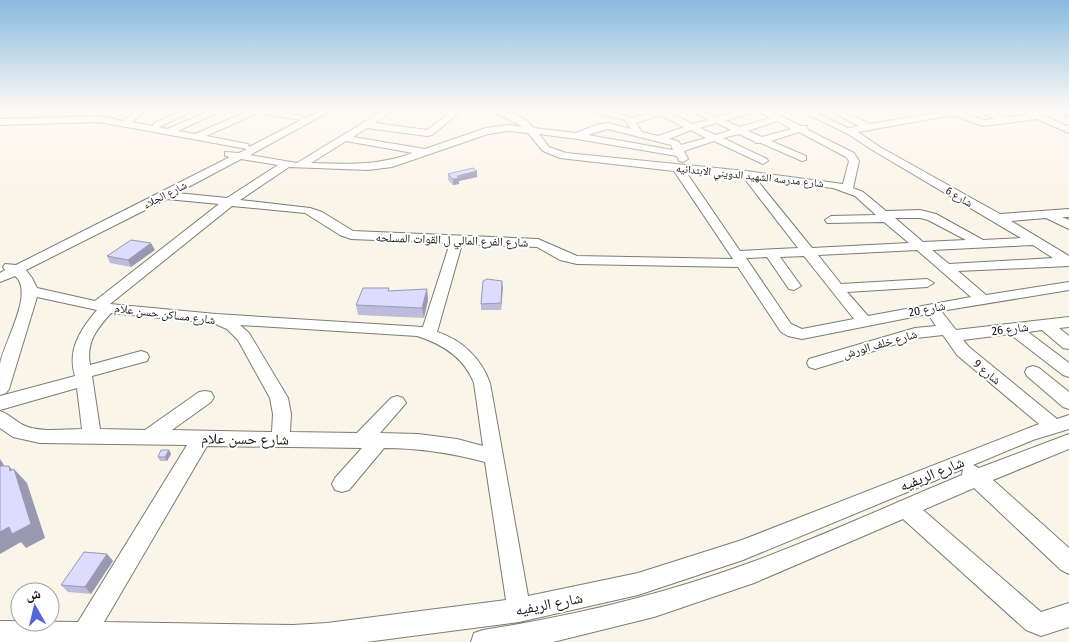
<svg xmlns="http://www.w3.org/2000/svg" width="1069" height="642" viewBox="0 0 1069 642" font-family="'Fira Sans Condensed','Noto Naskh Arabic',sans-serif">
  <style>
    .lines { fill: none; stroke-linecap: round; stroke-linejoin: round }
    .minor-casing { stroke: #7f7b71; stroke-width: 2 }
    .minor { fill: #fff; fill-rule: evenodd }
    .wall { fill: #bebcda }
    .shaded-wall { fill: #9b99b2 }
    .building { fill: #dddbfe; stroke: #9b99b2 }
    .labels { text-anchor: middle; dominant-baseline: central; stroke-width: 4; stroke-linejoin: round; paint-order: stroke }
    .far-street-label { font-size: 11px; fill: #151410; stroke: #fff }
    .street-label { font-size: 12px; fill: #151410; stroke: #fff }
    .near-street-label { font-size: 15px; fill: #151410; stroke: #fff }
  </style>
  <rect width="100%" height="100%" fill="#faf5e9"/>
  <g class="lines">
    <defs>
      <path id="minor" d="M137 110H146L132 122 153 126 154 123 184 110H195L159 127 167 129 212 110H223L178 131 195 134 250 110H269L303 116 304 119 322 110H332L250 155 297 163 384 110H394L375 123 427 130 447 115 436 110H449L458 114 432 135 427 136 367 128 353 137 425 149 486 128 509 125 523 127 491 110C506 110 524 116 534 128L576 133 596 125 608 123 631 129 625 120 592 112 591 110H605L632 118 658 110H671L668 112 693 124 708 120 689 110H700L717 117 746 110H768L801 126H807L808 130 854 153 859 161 853 188 863 192 886 211 920 210 936 214 983 240 1021 238 874 151 848 134 799 110H810L848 128 859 126 828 110H839L870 124 952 110H970L964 113 984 120 995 119 976 110H987L1007 117 1028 115 1025 112 1031 110 1069 127V133L1037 119 983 126 953 115 858 132 880 147 1000 214 1069 209V217H1062L1069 220V229L1046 218 1011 221 1069 256V266L958 271 986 295 1069 282V290L941 311 956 330 1069 317V327L1059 328 1069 336V349L1063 348 1042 330 1028 332 1069 363V377L1063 375 1010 334 963 340 969 347 1057 419 1069 415V429L1033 440 973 465 979 468 1069 434V449L993 480 1069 548V574L1061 570 974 488 923 510 1041 612 1069 603V627L1041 636 1026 630 903 519 754 583 654 617 553 642H471L474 633 483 630C574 616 665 594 752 562 823 536 892 504 962 475L963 469 743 560 638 595 519 622 366 642H0V621L78 622 187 445 40 443 13 437 0 428V411C9 414 15 421 23 425 39 433 64 429 82 429L77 388 0 410V396L75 376C67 350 80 330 97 310L37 297 9 389 6 393 0 395C0 385 0 374 0 364 4 342 35 292 15 276L0 282V273L5 270 3 267 5 264 16 265 230 157 225 156V152L239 153 247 149 99 122 0 125V119L99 116 123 121ZM758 111 770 118 740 127 725 121ZM258 113 301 120 249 147 248 144 206 136ZM660 115 684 127 658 136 642 132 636 123ZM777 121 791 129 762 137 748 131ZM716 123 731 130 716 135 700 128ZM608 129 671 145 673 150 588 135ZM691 130 706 138 681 145 678 141 669 139ZM509 131 528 133 543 151 560 158 674 171 733 259 577 256 538 239 353 231 322 212 310 208 240 200 289 167 368 170 392 167 488 134ZM799 132 846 157 849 161 843 184 746 171 566 153 549 147 539 134 577 139 677 156 679 161 683 162 688 159 684 151 714 141 763 164 768 161 767 159 723 138 739 134 754 141 756 143H761L802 161 806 160V156L771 141ZM346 141 413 153C376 166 350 164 311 163ZM241 159 278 165 227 198 177 193ZM686 172 744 178 798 248 740 251ZM756 179 833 188 855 196 876 215 831 216 825 220 827 223 884 222 909 243 812 248ZM167 199 219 204 95 301 37 288 32 278 26 270ZM232 206 305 213 340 235 351 239 450 243 423 327 216 314 110 304ZM895 218H920L928 220 966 240 923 242ZM462 244 537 247 560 260 577 264 738 267 781 332 788 336 802 339 928 314 936 326 915 328 809 359 807 363 809 367 815 369 916 338 943 335 957 355 1039 424 742 540 638 573 528 596 490 383C481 358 462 340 437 332ZM1033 245 1053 258 949 264 932 250ZM917 250 971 297 868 316 847 292 927 287 934 283 927 279 841 284 818 255ZM804 256 854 319 802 329 791 324 746 258 767 257 789 289 794 290 801 286 780 257ZM111 313 213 323 227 329 238 340 270 398 273 414 272 432 172 430 211 402 214 397 211 392 205 391 199 392 145 430 100 429 92 376 147 361 149 357 147 353 141 351 90 365C86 342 96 330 111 313ZM240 325 417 336C442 344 464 357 474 383L483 446 457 439 418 434 380 433 406 403 403 398 397 396 391 398 357 433 290 432 291 414 288 398 249 333ZM207 446 362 448 335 478 332 484 335 490 342 492 349 490 384 448C419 448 451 453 485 462L506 600 327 623 293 625 104 622Z
        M1057 110H1069V116L1058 112Z
        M1033 366 1039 368 1069 392V409L1063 407 1027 376 1025 372 1027 368Z"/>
    </defs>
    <use href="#minor" class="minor-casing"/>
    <use href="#minor" class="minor"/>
  </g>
  <path class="wall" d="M448 174 477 177 459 181V184L453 185 448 180Z
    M155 250 131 267 110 263 107 256Z
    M502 281 501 310H481V304Z
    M427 289 428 300 424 318 358 315 356 305 390 291Z
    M169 450 171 454 167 461H160L158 457Z
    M107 554 113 561 91 594 68 592 61 585Z"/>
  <path class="shaded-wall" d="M477 171V177L459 181V184L453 185V179L457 176Z
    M151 243 155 250 131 267 128 260Z
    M502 281 503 288 501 310V303Z
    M427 289 428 300 424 318 422 308Z
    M169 450 171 454 167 461 165 457Z
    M0 459 4 465 0 468Z
    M9 466 15 473 14 469 27 483 45 538 26 548 21 542 0 554V532L10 471Z
    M107 554 113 561 91 594 85 587Z"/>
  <path class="building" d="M473 168 477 171 457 176 459 178 453 179 448 174Z
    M131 240 151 243 128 260 107 256Z
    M487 279 502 281 501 303 481 304 483 281Z
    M363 288H389L388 291 427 289 422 308 356 305Z
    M161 450H169L165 457H158Z
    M1 466H9L10 471 14 469 31 524 12 534 9 527 0 532V467Z
    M84 552 107 554 85 587 61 585Z"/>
  <linearGradient id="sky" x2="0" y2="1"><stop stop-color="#88bade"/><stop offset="0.55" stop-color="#fdfaf5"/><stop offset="1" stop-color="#fdfaf5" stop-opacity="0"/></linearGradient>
  <rect width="1069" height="200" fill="url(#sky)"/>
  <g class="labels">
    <g class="far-street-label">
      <text transform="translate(750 176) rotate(6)">شارع مدرسه الشهيد الدويني الابتدائيه</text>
      <text transform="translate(165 195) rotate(-27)">شارع الجلاء</text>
      <text transform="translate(959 197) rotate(30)">شارع 6</text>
    </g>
    <g class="street-label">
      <text transform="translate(452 240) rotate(2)">شارع الفرع المالي ل القوات المسلحه</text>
      <text transform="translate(927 309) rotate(-11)">شارع 20</text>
      <text transform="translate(165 314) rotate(7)">شارع مساكن حسن علام</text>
      <text transform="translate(1010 329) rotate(-7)">شارع 26</text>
      <text transform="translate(880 344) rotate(-16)">شارع خلف الورش</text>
      <text transform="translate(987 372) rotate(40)">شارع 9</text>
    </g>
    <g class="near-street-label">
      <text transform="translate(245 439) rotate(1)">شارع حسن علام</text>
      <text transform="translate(932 474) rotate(-22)">شارع الريفيه</text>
      <text transform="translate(549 604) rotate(-11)">شارع الريفيه</text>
    </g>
  </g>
  <g transform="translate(35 607) rotate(352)"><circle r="24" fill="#ffffff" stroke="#a1a19f"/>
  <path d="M0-4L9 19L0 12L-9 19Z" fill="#5565dc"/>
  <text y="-8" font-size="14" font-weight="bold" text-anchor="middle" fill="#151410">ش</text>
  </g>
</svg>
